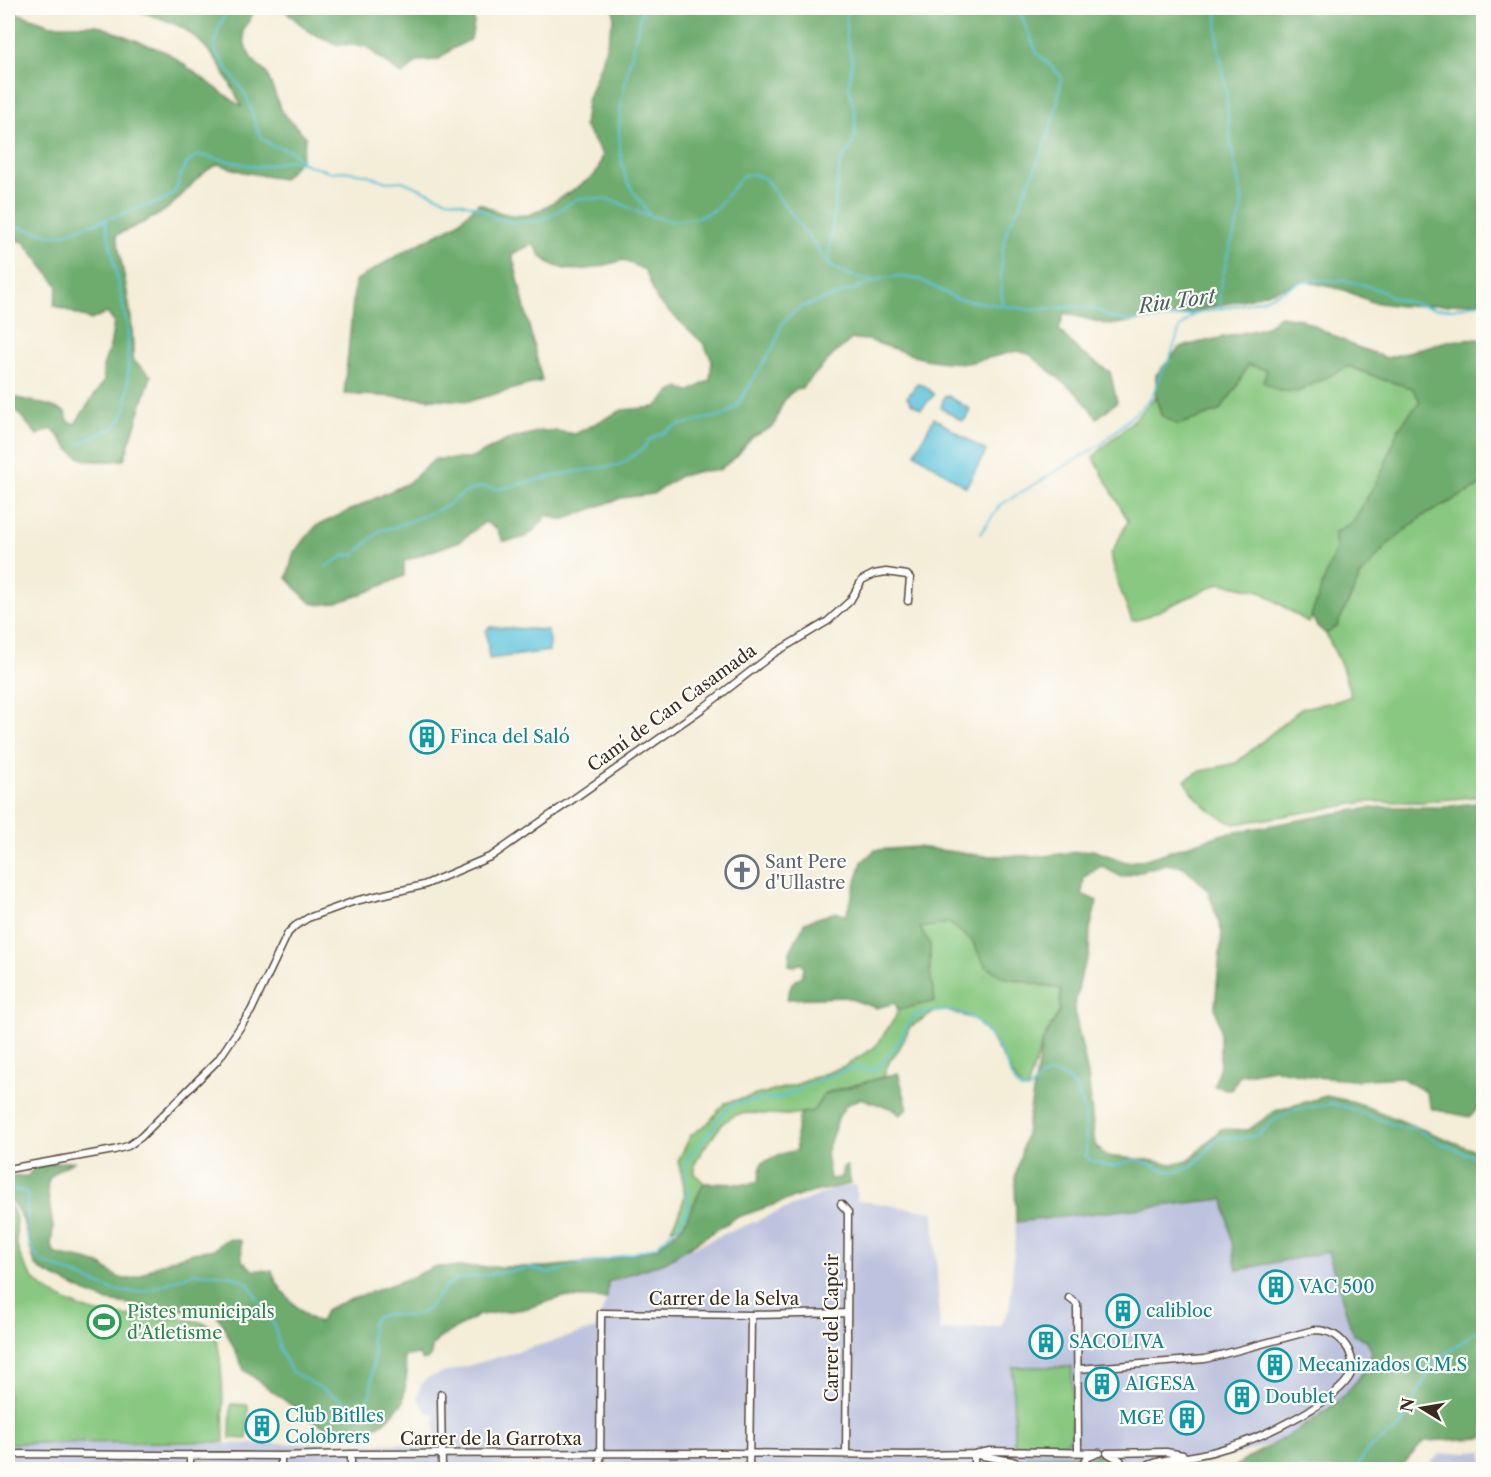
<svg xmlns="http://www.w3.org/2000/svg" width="1491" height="1477" viewBox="0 0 1491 1477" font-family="'Libre Caslon Text',serif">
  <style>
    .industrial { fill: #bdc3de }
    .green { fill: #88c880; stroke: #62794f; stroke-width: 1.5 }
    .forest { fill: #6eac6e; stroke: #546b46; stroke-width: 1.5 }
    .water { fill: #5ec3db; stroke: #4c767c; stroke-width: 1.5 }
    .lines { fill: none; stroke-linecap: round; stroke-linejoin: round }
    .stream { stroke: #5ec3db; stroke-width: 2 }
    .minor-casing { stroke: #57473a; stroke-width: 9 }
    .minor { stroke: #fff; stroke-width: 6 }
    .labels { text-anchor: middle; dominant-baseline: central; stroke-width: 4.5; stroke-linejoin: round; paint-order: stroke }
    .street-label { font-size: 18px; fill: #3b2a1e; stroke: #fdfcf7 }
    .culture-label { font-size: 18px; fill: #0d838f; stroke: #fdfcf7; text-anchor: start }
    .worship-label { font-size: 18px; fill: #5b616d; stroke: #fdfcf7; text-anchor: start }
    .leisure-label { font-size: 18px; fill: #27864d; stroke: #fdfcf7; text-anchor: start }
    .water-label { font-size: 20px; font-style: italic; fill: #476060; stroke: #fdfcf7 }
  </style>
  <rect width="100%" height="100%" fill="#fdfcf7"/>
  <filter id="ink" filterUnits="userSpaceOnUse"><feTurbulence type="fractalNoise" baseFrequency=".0167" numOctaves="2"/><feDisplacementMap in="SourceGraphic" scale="12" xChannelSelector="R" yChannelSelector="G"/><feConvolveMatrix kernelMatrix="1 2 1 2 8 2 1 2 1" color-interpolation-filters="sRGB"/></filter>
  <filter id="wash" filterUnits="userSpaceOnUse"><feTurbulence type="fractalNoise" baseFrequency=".008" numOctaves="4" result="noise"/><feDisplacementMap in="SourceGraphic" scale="24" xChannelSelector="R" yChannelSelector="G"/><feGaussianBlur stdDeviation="1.35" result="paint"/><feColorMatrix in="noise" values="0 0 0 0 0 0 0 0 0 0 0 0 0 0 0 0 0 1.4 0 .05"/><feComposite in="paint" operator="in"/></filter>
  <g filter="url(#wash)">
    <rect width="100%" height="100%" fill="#f4edd8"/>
    <path class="industrial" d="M856 1185V1200L934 1212 940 1331 1000 1326 1010 1308 1016 1222 1224 1199 1237 1270 1328 1252 1353 1335 1367 1340 1372 1353 1366 1369 1346 1394 1324 1412 1277 1442 1214 1461 1184 1466 1168 1463 1149 1469 8 1470V1443L426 1444 435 1434V1415L427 1412 417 1398 421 1384 429 1377 595 1329 607 1299 608 1282 834 1189Z
      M1483 1451V1469H1423L1440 1454Z"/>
    <path class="green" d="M1248 364 1268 370 1297 392 1348 366 1381 379 1412 387 1420 401 1398 429 1383 470 1353 522 1334 533 1336 548 1309 623 1260 591 1220 583 1141 619 1132 621 1116 578 1111 554 1128 521 1093 457 1136 418 1156 396 1161 415 1236 388Z
      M1483 484V796L1422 802H1366L1235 824C1215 817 1194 799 1185 780L1198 772 1236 763 1302 708 1338 701 1351 696 1342 667 1326 634 1337 626 1360 577 1387 545 1423 516Z
      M949 923 972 941 985 965 1003 977 1061 989 1060 1011 1042 1042 1027 1090 1021 1089 990 1036 974 1019 947 1011 934 1012 910 1027 899 1049 890 1060 883 1077 825 1093 813 1111 788 1115 747 1113 735 1115 723 1123 704 1148 695 1163V1174L704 1183 683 1226 671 1228C688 1198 687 1195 678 1161L691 1135 708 1123 725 1103 795 1085 845 1066 875 1047 895 1018 898 1010 935 1001 930 972V944L919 928Z
      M8 1203C20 1215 14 1232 17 1246 20 1259 30 1277 40 1285 59 1299 83 1310 106 1315 128 1319 200 1313 212 1329 224 1345 223 1420 224 1442L8 1443Z
      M1013 1367H1072V1435L1065 1445H1014Z
      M231 1404 248 1405 247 1439 230 1438Z
      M1097 1455C1109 1455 1117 1458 1123 1470H1081L1087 1460Z
      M1030 1456H1076L1079 1457 1073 1469H1052L1028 1461V1457Z"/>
    <path class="forest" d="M130 8H256L243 31 245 45 251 58 267 74 282 112 306 137 301 159 283 179 243 172 218 164C199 173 189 189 175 202 159 218 135 226 116 235 124 276 134 317 133 360L151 376 124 460C104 461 84 465 70 450 63 442 59 435 51 429L37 435 8 401 15 397C32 403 49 403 65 412L69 422 75 424 104 381 103 366 110 347 114 322 107 313 91 320 54 305 58 286 24 242 8 238V10L51 25H97L168 53 242 107C229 80 213 48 187 31 174 21 146 14 130 8Z
      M282 8H475L474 23 471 39 452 49 438 60 418 61 402 75 365 46 336 44 310 32Z
      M614 8H1483V301L1445 305 1400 306 1372 302 1344 290 1304 281 1250 298 1192 312 1110 325 1064 313 1059 330 1081 353 1110 372 1117 402 1097 418 1079 395 1029 354 1017 351 968 363 946 362 924 359 868 340 852 339 834 354 802 388C783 392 780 410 774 426L751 438 736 457 719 470 701 471 680 476 653 494 621 498 562 520 547 515C532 534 528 540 503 541L496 528 485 522 460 541 404 561V576C384 584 329 613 310 602 302 596 294 585 287 578L294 552 316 526 408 483 435 459H470L507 440 541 431H557L575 434 622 410 656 407 668 394 679 387 689 392 710 380 712 360 703 343 657 300 645 270 623 260C599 267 572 277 548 262 542 259 537 249 533 244L512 254 542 381 470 401 344 394 355 281 403 252 455 225 479 203C496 212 509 217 528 215 537 214 590 180 596 173 599 168 601 160 603 155L584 126 587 101 603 58 614 17Z
      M1280 316 1301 319 1352 345 1387 358 1447 341 1479 339 1483 343V484L1423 516 1387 545 1360 577 1337 626 1326 634 1317 626 1311 616 1336 548 1334 533 1353 522 1383 470 1398 429 1420 401 1412 388 1381 379 1349 366 1297 392 1278 391 1263 382 1267 370 1248 365 1236 388 1219 411 1178 425 1161 415 1156 396V375L1180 347 1264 328Z
      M1483 802 1484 1101 1470 1117 1432 1109 1426 1092 1400 1077 1354 1080 1315 1077 1274 1069 1240 1075 1231 1090 1214 1086 1220 1065V1028L1215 1007 1222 932 1208 890 1184 867 1166 864 1122 877 1101 866 1084 877 1082 894 1097 901 1090 929 1089 955 1082 971 1074 1010 1088 1075 1095 1145 1106 1156 1148 1160 1172 1164 1188 1161 1221 1129 1248 1130 1275 1111 1326 1096 1355 1102 1483 1154V1438L1424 1441 1399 1469H1232C1246 1458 1260 1451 1275 1443 1313 1422 1357 1395 1372 1353L1367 1340 1353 1335 1328 1252 1237 1270 1224 1199 1016 1222 1015 1178 1026 1133 1042 1042 1060 1011 1061 989 1003 977 985 965 972 941 949 923 920 928 930 944V972L935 1001 898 1010 895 1003 876 1008 845 997 787 999 792 983 802 976 804 967 801 963 795 966 789 965 790 952 805 922 836 912 846 916 862 862 875 850 917 847 985 856H1044L1093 850 1126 862 1143 860 1220 835 1348 811 1382 807H1441Z
      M898 1073 908 1109 900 1115C891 1104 874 1106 862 1098L846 1105 839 1116 826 1153 830 1179 841 1178 843 1167 847 1166 851 1184 805 1194 735 1218 667 1261 608 1282 607 1299 563 1297 524 1309 479 1315 438 1339 432 1347 431 1355 427 1360H423L418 1354 403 1357 407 1372 403 1402 385 1422 363 1433 343 1436 310 1419 244 1370 223 1324 216 1314 203 1310 177 1311 108 1301 91 1295 44 1272 35 1265 23 1220 16 1207 8 1198V1177L28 1176C36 1161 59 1163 75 1161L58 1170 49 1179 47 1187 53 1228 51 1245 54 1253C69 1258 84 1258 99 1264 109 1269 115 1279 127 1279 138 1280 147 1270 156 1266 173 1258 197 1251 215 1249 223 1240 229 1237 241 1241L242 1261 254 1270 272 1271C276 1288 303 1317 319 1323L327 1309 338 1304 410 1278 434 1267H547L605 1261 657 1248 683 1226 704 1183 751 1184 758 1181 762 1163C773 1157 785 1151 797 1151L796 1135 800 1114 813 1111 825 1094Z"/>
    <path class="water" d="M917 384 925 386 934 395 921 409 911 403 907 397Z
      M948 396 970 409C969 414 967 419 962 421L941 408 944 397Z
      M934 418 986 451 966 487 915 453Z
      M489 627 547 630 550 645 549 651 489 659 486 631Z"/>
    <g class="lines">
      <path class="stream" d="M228 8C222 21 213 37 216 52L247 97 257 129 262 138 272 146 290 150 303 162
        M642 8C632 63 608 119 625 175 629 189 641 202 649 214
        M1217 8 1218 46 1225 83 1231 144 1242 200 1241 213 1228 253 1219 294 1221 308
        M8 225 51 235 63 234 166 199C187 187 171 169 199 155L258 167 292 160 331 172 342 171 364 174 387 182 402 181 447 200 456 201 480 208 494 218 512 222 536 221 552 215 578 198 605 199 617 202 640 213 669 221 697 218 716 209 743 175 754 174 765 179 823 256 828 265 849 275 874 281
        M828 265 840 163 852 146 855 136V112L849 87 852 60 846 34 847 8
        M1002 305C1001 281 999 251 1008 227 1010 222 1014 217 1017 211 1035 167 1058 124 1061 76L1037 53 1018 8
        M79 444 113 428 121 420 126 408 128 388V329L105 220
        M980 534 1000 505 1102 444 1144 405 1153 395 1161 371 1169 361 1180 328 1194 314
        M326 567 345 555H354L381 530 395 527 445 507 464 493 480 487 498 489 568 473 619 465 643 449 649 440 676 426 704 419 723 416 737 406 775 344 781 325 791 314 801 307 838 295 883 278 899 276 921 280 957 299 1031 310 1079 306 1095 309 1113 318 1126 321 1166 319 1244 304 1264 299 1299 283 1317 280 1344 281 1362 284 1384 292 1393 298 1436 309H1452L1484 302
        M686 1181 685 1173 687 1160 728 1108 736 1103 783 1097 820 1079 852 1068 874 1070C884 1062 893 1051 901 1039 905 1032 907 1022 915 1016 923 1011 932 1012 941 1011 975 1008 995 1037 1007 1065 1010 1072 1012 1084 1020 1088 1032 1096 1035 1078 1045 1075 1049 1073 1054 1074 1058 1075 1089 1085 1086 1131 1086 1156L1088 1159C1095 1161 1107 1167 1115 1166 1123 1164 1128 1159 1137 1160 1146 1161 1155 1167 1163 1170 1189 1179 1204 1154 1219 1137L1239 1138 1258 1135 1272 1122 1293 1110 1330 1104 1344 1106 1400 1127 1415 1128 1441 1143 1472 1156 1484 1163
        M8 1187 27 1193 28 1240 36 1256 43 1262 110 1289 122 1292H138L154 1288 195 1273 230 1275 248 1283 274 1325 280 1349 291 1371 350 1405H362L368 1400 371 1392 374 1351 371 1340 372 1324 375 1318C392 1308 400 1320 416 1315 436 1310 439 1286 457 1279L532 1268 549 1273 638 1252 657 1246 674 1230 685 1215 688 1208V1187
        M1355 1470 1368 1450 1400 1427 1433 1364 1484 1325"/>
    </g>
  </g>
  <g filter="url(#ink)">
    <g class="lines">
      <defs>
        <path id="minor" d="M8 1169 114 1150 128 1146 141 1137 218 1060 251 1011 288 933 295 926 308 918 355 901 424 885 492 856 703 708 773 654 828 621 850 601 862 580 874 574 886 572 907 575 910 578 908 601
          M841 1204 848 1212 846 1455
          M1069 1298 1077 1304 1078 1452
          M1078 1369 1205 1359 1314 1330C1329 1330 1340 1335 1348 1349 1353 1359 1355 1369 1348 1379 1330 1405 1260 1438 1229 1447 1217 1451 1205 1454 1193 1456 1174 1459 1157 1459 1140 1470
          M441 1394 442 1470
          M1107 1453 1166 1452 1183 1455
          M8 1454 281 1456 351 1454 730 1453 908 1455 974 1454 990 1451 1100 1453
          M974 1454V1470
          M1109 1454 1120 1460 1126 1470
          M190 1455V1470
          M977 1455 1012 1461 1039 1470
          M281 1456V1470
          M351 1470V1454
          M600 1470 601 1313 751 1315 847 1313
          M749 1470 751 1315
          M1079 1470 1087 1458 1096 1454"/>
      </defs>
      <use href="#minor" class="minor-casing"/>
      <use href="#minor" class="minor"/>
    </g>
  </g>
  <defs>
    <symbol id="building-ring" viewBox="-11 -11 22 22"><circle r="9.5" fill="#fdfcf7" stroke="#0f9aa8" stroke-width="1.5"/><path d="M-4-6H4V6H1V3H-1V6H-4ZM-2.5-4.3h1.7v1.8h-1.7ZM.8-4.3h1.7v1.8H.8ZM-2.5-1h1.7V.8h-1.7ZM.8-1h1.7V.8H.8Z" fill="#0f9aa8"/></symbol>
    <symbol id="church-ring" viewBox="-11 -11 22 22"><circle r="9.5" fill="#fdfcf7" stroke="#6b7280" stroke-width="1.5"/><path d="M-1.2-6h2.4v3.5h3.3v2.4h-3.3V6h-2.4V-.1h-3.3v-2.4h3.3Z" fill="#6b7280"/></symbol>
    <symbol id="stadium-ring" viewBox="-11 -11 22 22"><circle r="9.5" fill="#fdfcf7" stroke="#2e9e5b" stroke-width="1.5"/><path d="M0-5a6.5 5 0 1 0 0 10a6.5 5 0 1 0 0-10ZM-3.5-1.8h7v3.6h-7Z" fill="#2e9e5b"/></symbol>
  </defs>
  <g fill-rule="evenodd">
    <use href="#building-ring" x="408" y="718" width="38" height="38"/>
    <use href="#church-ring" x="723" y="853" width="38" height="38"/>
    <use href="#building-ring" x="1257" y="1268" width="38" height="38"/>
    <use href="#building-ring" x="1104" y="1292" width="38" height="38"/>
    <use href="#stadium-ring" x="85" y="1303" width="38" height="38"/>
    <use href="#building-ring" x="1027" y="1323" width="38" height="38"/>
    <use href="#building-ring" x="1256" y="1346" width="38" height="38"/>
    <use href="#building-ring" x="1083" y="1365" width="38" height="38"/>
    <use href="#building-ring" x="1223" y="1378" width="38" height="38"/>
    <use href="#building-ring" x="1168" y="1399" width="38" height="38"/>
    <use href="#building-ring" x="243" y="1407" width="38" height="38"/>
  </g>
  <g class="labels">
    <g class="street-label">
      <text transform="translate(672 708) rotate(-36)">Camí de Can Casamada</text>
      <text x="724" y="1299">Carrer de la Selva</text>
      <text transform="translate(832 1328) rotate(-90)">Carrer del Capcir</text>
      <text x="491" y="1439">Carrer de la Garrotxa</text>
    </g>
    <g class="culture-label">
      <text x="450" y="737">Finca del Saló</text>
      <text x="1299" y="1287">VAC 500</text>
      <text x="1146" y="1311">calibloc</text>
      <text x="1069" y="1342">SACOLIVA</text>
      <text x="1298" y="1365">Mecanizados C.M.S</text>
      <text x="1125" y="1384">AIGESA</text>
      <text x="1265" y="1397">Doublet</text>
      <text x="285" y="1416">Club Bitlles<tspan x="285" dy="21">Colobrers</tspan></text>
      <text x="1164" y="1418" text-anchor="end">MGE</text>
    </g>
    <g class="worship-label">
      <text x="765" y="862">Sant Pere<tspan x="765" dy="21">d'Ullastre</tspan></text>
    </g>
    <g class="leisure-label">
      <text x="127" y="1312">Pistes municipals<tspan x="127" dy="21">d'Atletisme</tspan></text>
    </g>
    <g class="water-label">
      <text transform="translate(1177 301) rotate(-8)">Riu Tort</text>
    </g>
  </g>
  <rect width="1491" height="1477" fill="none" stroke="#fdfcf7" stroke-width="30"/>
  <g transform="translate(1422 1408) rotate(281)" stroke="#fdfcf7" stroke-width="4.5" paint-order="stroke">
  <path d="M0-4.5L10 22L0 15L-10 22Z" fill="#3b2a1e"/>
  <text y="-9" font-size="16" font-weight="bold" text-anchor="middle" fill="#3b2a1e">N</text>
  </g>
</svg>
